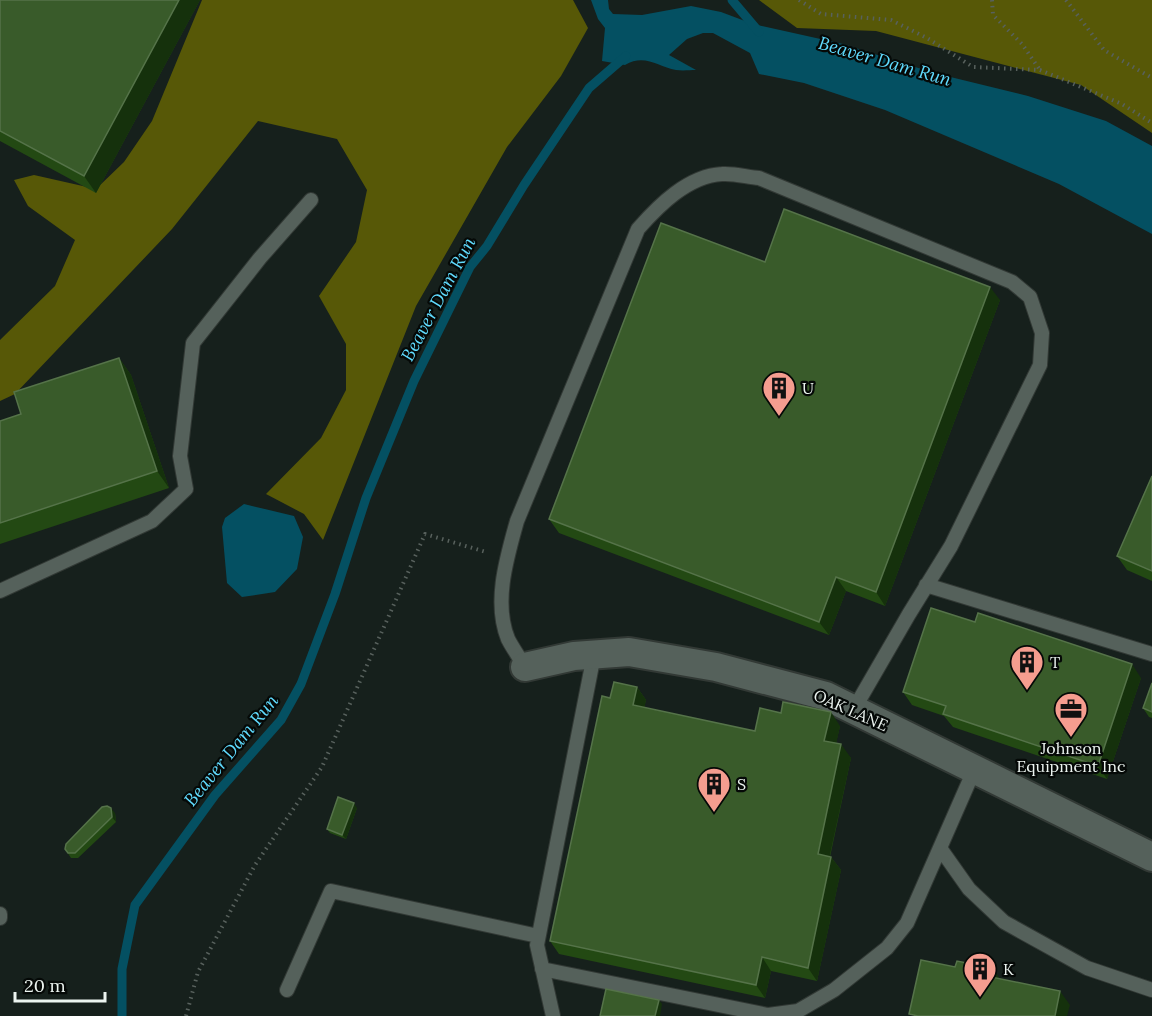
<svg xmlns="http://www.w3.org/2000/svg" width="1152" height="1016" viewBox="0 0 1152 1016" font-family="Lora,serif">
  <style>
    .forest { fill: #575807 }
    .water { fill: #045062 }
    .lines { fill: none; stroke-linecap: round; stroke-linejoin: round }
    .stream { stroke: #045062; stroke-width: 9 }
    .lane-casing { stroke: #323935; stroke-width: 16 }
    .street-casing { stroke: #323935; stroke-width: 32 }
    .path { stroke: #58615d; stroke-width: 4; stroke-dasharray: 1.5 4.5; stroke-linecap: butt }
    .lane { stroke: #55615b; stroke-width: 14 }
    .street { stroke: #55615b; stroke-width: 28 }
    .wall { fill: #234913 }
    .shaded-wall { fill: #15310c }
    .building { fill: #395b2a; stroke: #557349; stroke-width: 1.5 }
    .labels { text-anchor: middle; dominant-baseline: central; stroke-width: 4.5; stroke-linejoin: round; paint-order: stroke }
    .poi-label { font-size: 16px; fill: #ecf4f0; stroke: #050907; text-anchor: start }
    .street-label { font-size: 16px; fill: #ecf4f0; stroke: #050907 }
    .water-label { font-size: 18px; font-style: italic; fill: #60dbfe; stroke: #050907 }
  </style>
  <rect width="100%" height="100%" fill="#16201c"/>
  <path class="forest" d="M202 0H573L588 28 561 76 507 147 416 306 323 540 304 514 266 494 321 438 346 390V344L319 296 356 242 367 190 337 139 258 121 172 229 15 394 0 401V340L55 286 75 240 28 206 14 180 34 175 96 189 124 162 152 121Z
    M759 0H1152V133L1081 85 876 31 797 28Z"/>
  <path class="water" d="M591 0H608L609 9 613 14 642 15 691 6 721 12 753 24 843 44 934 73 1028 96 1106 121 1152 146V234L1059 184 885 110 804 83 759 74 750 53 713 33H703L687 39 669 55 696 70C690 70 683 71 676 70 658 67 645 53 625 65L602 61 605 28 598 19Z
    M244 504 294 516 303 537 297 569 275 592 242 597 227 583 222 527 225 518Z"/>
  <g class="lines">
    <path class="stream" d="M732 0 759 32
      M122 1016V969L135 905 215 795 281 720 301 684 335 594 366 498 414 381 470 267 487 246 524 185 589 88 626 56"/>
    <defs>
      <path id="lane" d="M926 585 1152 654
        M0 591 152 521 186 489 180 456 193 343 260 258 311 200
        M525 667C520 658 513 649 508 639 493 602 507 557 517 521L638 229C659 205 688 176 722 174 734 173 747 177 759 178L1012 282 1030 297 1042 333 1040 365 951 546 909 614 854 709
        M940 848 969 889 1004 922 1087 968 1152 990
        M0 914V918
        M542 969 768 1015 798 1011 834 990 887 948 907 923 975 768
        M287 990 331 891 538 936
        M553 1016 537 945 594 655"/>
      <path id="street" d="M525 667 574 656 629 652 716 667 826 696 1152 857"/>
    </defs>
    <use href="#lane" class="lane-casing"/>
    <use href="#street" class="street-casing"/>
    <path class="path" d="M799 0 821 14 891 20 927 38 973 67 1040 70 1122 104 1152 123
      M992 0 993 15 1022 44 1040 70
      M1066 0 1104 50 1152 78
      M186 1016 198 972 255 865 322 767 425 534 486 552"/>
    <use href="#lane" class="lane"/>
    <use href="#street" class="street"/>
  </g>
  <path class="wall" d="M0 0H200L96 193 0 141Z
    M765 262 1000 300 885 606 846 591 829 635 559 533 549 519Z
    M119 358 131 375 169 488 0 544V421L21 414Z
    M1152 476V581L1127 570 1117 556Z
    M1141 678 1107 779 953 727 944 716 912 705 903 692Z
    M1152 683V718L1149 717 1143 708Z
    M637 687 646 700 644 708 755 731 840 726 836 743 851 758 830 857H831L841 870 817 981 771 971 765 998 559 954 550 941Z
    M357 808 346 839 330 833 327 829Z
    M115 813 116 822 78 858H71L65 849Z"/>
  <path class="shaded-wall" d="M179 0H200L96 193 84 176Z
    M990 287 1000 300 885 606 876 592Z
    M119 358 131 375 169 488 157 471Z
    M836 577 846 591 829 635 819 622Z
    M1132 664 1141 678 1107 779 1098 766Z
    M637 687 646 700 642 718 633 705Z
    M831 712 840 726 834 754 824 741Z
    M841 744 851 758 827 868 818 854Z
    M354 803 357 808 346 839 342 835Z
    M111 808 115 813 116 822 112 817Z
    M831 857 841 870 817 981 808 968Z
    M762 957 771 971 765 998 756 985Z
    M993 968 1002 982 991 977Z
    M1060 991 1070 1005 1067 1016H1055Z
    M659 1000 662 1004 660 1016H655Z"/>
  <path class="building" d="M0 0H179L84 176 0 131Z
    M784 209 990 287 876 592 836 577 819 622 549 519 661 223 765 262Z
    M119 358 157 471 0 523V421L21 414 14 392Z
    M1152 476V571L1117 556Z
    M931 608 975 622 978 613 1132 664 1098 766 943 714 946 706 903 692Z
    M614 682 637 687 633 705 755 731 760 708 781 713 783 702 831 712 824 741 841 744 818 854 831 857 808 968 762 957 756 985 550 941 602 696 610 698Z
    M1152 683V712L1143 708Z
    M338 797 354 803 342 835 327 829Z
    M107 806 111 808 112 817 75 853H68L65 849 66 844 102 807Z
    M921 960 955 967 957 961 993 968 991 977 1060 991 1055 1016H918L909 1014Z
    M606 989 659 1000 655 1016H600Z"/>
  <defs>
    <symbol id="building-pin" viewBox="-11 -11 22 30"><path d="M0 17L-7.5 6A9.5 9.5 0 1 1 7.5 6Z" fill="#f59d8f" stroke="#050907"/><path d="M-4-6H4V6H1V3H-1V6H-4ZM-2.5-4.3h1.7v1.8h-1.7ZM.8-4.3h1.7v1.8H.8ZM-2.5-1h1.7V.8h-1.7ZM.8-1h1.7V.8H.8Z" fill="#111"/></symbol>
    <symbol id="office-pin" viewBox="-11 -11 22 30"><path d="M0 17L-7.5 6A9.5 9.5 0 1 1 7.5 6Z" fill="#f59d8f" stroke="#050907"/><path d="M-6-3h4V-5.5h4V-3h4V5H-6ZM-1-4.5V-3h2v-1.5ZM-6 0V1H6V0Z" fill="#111"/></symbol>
  </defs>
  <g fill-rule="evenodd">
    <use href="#building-pin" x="760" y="369" width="38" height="52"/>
    <use href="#building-pin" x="1008" y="643" width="38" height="52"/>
    <use href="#office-pin" x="1052" y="690" width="38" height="52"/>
    <use href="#building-pin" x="695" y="765" width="38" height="52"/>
    <use href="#building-pin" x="961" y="950" width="38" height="52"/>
  </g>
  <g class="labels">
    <g class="poi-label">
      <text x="802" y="388">U</text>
      <text x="1050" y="662">T</text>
      <text x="1071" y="748" text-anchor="middle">Johnson<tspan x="1071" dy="18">Equipment Inc</tspan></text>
      <text x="737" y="784">S</text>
      <text x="1003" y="969">K</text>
    </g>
    <g class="street-label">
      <text transform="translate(851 710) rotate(24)">OAK LANE</text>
    </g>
    <g class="water-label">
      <text transform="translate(885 61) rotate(16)">Beaver Dam Run</text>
      <text transform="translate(438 299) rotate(-62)">Beaver Dam Run</text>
      <text transform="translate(231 750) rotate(-51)">Beaver Dam Run</text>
    </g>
  </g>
  <path d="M15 992v9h90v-9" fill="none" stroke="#ecf4f0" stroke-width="3"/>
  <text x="24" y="992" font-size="18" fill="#ecf4f0" stroke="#050907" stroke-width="4.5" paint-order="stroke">20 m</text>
</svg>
